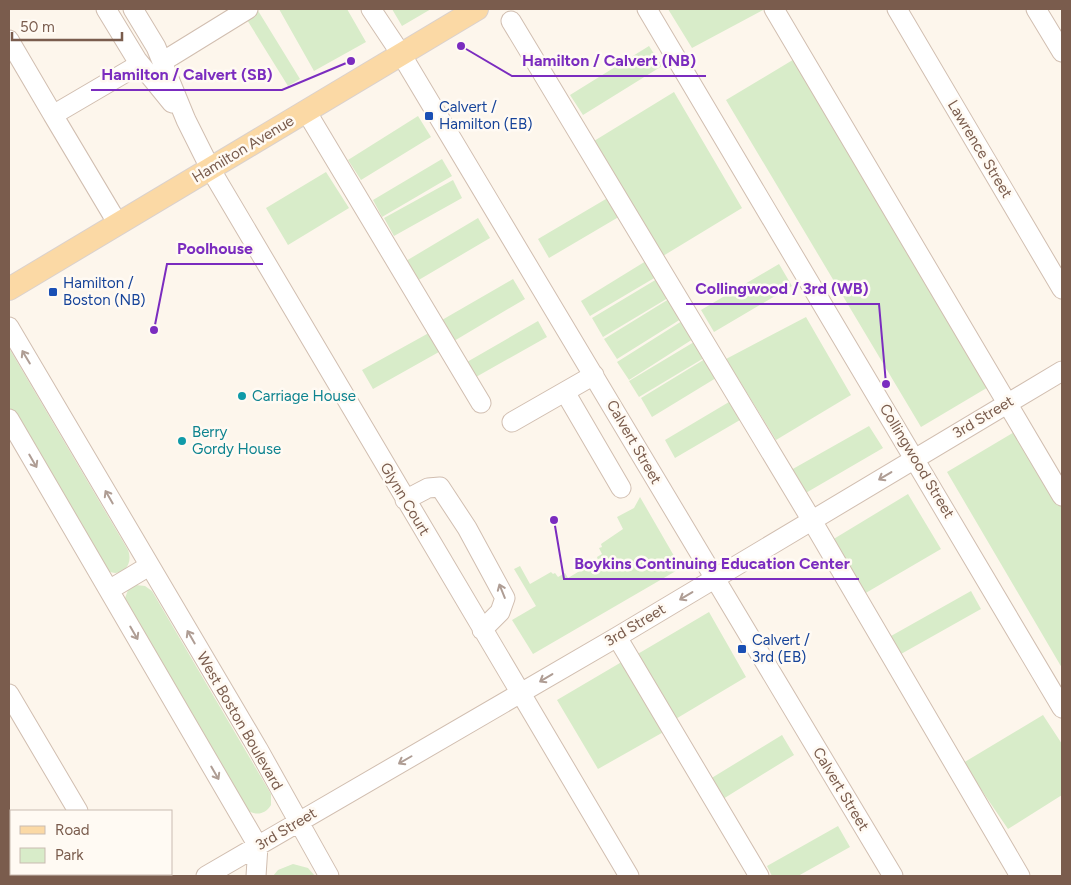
<svg xmlns="http://www.w3.org/2000/svg" width="1071" height="885" viewBox="0 0 1071 885" font-family="Figtree,sans-serif">
  <style>
    .green { fill: #d8ecc9 }
    .lines { fill: none; stroke-linecap: round; stroke-linejoin: round }
    .minor-casing { stroke: #d1beb0; stroke-width: 21 }
    .major-casing { stroke: #dad1cd; stroke-width: 24 }
    .minor { stroke: #fff; stroke-width: 19 }
    .major { stroke: #fbd9a5; stroke-width: 22 }
    .oneway { stroke: #af9d94 }
    .transit-dot { fill: #1a4fb4; stroke: #fffaf3; stroke-width: 2 }
    .culture-dot { fill: #0f9aa8; stroke: #fffaf3; stroke-width: 2 }
    .labels { text-anchor: middle; dominant-baseline: central; stroke-width: 5; stroke-linejoin: round; paint-order: stroke }
    .transit-label { font-size: 15px; fill: #164399; stroke: #fffaf3; text-anchor: start }
    .street-label { font-size: 15px; fill: #7a5c4d; stroke: #fffaf3 }
    .culture-label { font-size: 15px; fill: #0d838f; stroke: #fffaf3; text-anchor: start }
    .leader { fill: none; stroke: #7b2cbf; stroke-width: 2 }
    .callout-dot { fill: #7b2cbf; stroke: #fffaf3; stroke-width: 2 }
    .callout-label { font-size: 16px; text-anchor: middle; font-weight: bold; fill: #7b2cbf; stroke: #fffaf3; stroke-width: 5; stroke-linejoin: round; paint-order: stroke }
  </style>
  <rect width="100%" height="100%" fill="#fdf6ec"/>
  <path class="green" d="M257 9 300 79 288 86 244 15Z
    M279 9H347L366 42 314 71Z
    M392 9H431L402 26Z
    M668 9H765L692 48Z
    M649 46 662 66 583 115 570 95Z
    M796 58 990 386 921 427 726 100Z
    M674 92 742 208 663 256 594 141Z
    M418 116 431 137 361 180 348 160Z
    M442 159 452 176 382 217 373 200Z
    M326 172 349 208 288 245 266 208Z
    M453 180 462 198 394 236 384 218Z
    M611 196 622 215 549 258 538 239Z
    M478 218 490 238 417 281 406 261Z
    M646 261 656 277 590 316 581 301Z
    M779 264 792 286 714 332 701 310Z
    M513 279 525 299 454 341 442 320Z
    M657 279 668 298 603 337 592 318Z
    M669 299 681 319 617 359 604 339Z
    M806 317 851 395 776 440 726 359Z
    M538 321 547 337 476 377 467 362Z
    M682 321 693 339 629 380 617 362Z
    M436 329 446 348 373 389 362 370Z
    M694 342 704 358 639 397 629 381Z
    M9 348 128 550C135 568 117 581 102 567L9 409Z
    M705 359 716 378 652 417 641 398Z
    M729 402 740 420 675 458 665 440Z
    M869 426 883 448 804 494 791 470Z
    M1016 431 1062 508V668L947 472Z
    M908 494 941 549 864 594 832 540Z
    M640 497 681 568 533 654 512 620 536 606 514 569 520 566 530 584 551 572 553 574 555 573 558 577 565 573 568 578 598 560 597 557 602 554 599 548 602 547 601 544 623 529 617 517 634 508Z
    M136 585 145 586 152 591 271 794V805C265 815 255 816 245 809L124 601 128 590Z
    M971 591 981 609 901 654 891 636Z
    M709 612 746 677 674 720 636 655Z
    M625 660 667 730 598 769 557 700Z
    M1043 715 1062 744V795L1008 829 963 763Z
    M782 735 794 755 723 799 710 779Z
    M838 826 850 847 798 876H772L767 866Z
    M293 864 308 868 315 876H273L278 870Z"/>
  <g class="lines">
    <defs>
      <path id="minor" d="M106 9 137 60 172 103
        M133 9 156 47 186 120 211 170 629 876
        M371 9 401 54 893 876
        M647 9 1062 708
        M774 9 1062 496
        M897 9 1062 289
        M1036 9 1062 52
        M511 21 811 519 1020 876
        M9 40 53 115
        M162 62 248 9
        M306 111 481 403
        M118 224 53 115 140 64
        M9 327 258 749 329 876
        M565 392 621 488
        M9 419 258 846 256 876
        M512 422 594 375
        M405 500 428 488 440 487 467 528 505 598 500 612 482 630
        M109 590 149 566
        M617 637 759 876
        M9 694 78 811
        M116 874 118 876
        M206 876 617 637 1062 371"/>
      <path id="major" d="M9 289 477 9"/>
    </defs>
    <use href="#minor" class="minor-casing"/>
    <use href="#major" class="major-casing"/>
    <use href="#minor" class="minor"/>
    <use href="#major" class="major"/>
  </g>
  <defs><path id="oneway-shaft" d="M-6 0H5M1.5-3L5.5 0L1.5 3" fill="none" stroke-width="1.6" stroke-linecap="round" stroke-linejoin="round" transform="scale(1.25)"/></defs>
  <g class="oneway">
    <use href="#oneway-shaft" transform="translate(26 357) rotate(-121)"/>
    <use href="#oneway-shaft" transform="translate(33 461) rotate(60)"/>
    <use href="#oneway-shaft" transform="translate(885 476) rotate(149)"/>
    <use href="#oneway-shaft" transform="translate(109 497) rotate(-120)"/>
    <use href="#oneway-shaft" transform="translate(502 591) rotate(-112)"/>
    <use href="#oneway-shaft" transform="translate(686 596) rotate(149)"/>
    <use href="#oneway-shaft" transform="translate(134 633) rotate(60)"/>
    <use href="#oneway-shaft" transform="translate(191 637) rotate(-120)"/>
    <use href="#oneway-shaft" transform="translate(546 678) rotate(149)"/>
    <use href="#oneway-shaft" transform="translate(405 760) rotate(150)"/>
    <use href="#oneway-shaft" transform="translate(215 773) rotate(60)"/>
  </g>
  <g class="transit-dot">
    <rect x="424" y="111" width="10" height="10" rx="2.5"/>
    <rect x="48" y="287" width="10" height="10" rx="2.5"/>
    <rect x="737" y="644" width="10" height="10" rx="2.5"/>
  </g>
  <g class="culture-dot">
    <circle cx="242" cy="396" r="5"/>
    <circle cx="182" cy="441" r="5"/>
  </g>
  <g class="labels">
    <g class="transit-label">
      <text x="439" y="107">Calvert /<tspan x="439" dy="17">Hamilton (EB)</tspan></text>
      <text x="63" y="283">Hamilton /<tspan x="63" dy="17">Boston (NB)</tspan></text>
      <text x="752" y="640">Calvert /<tspan x="752" dy="17">3rd (EB)</tspan></text>
    </g>
    <g class="street-label">
      <text transform="translate(243 149) rotate(-31)">Hamilton Avenue</text>
      <text transform="translate(980 149) rotate(59)">Lawrence Street</text>
      <text transform="translate(983 417) rotate(-31)">3rd Street</text>
      <text transform="translate(634 442) rotate(60)">Calvert Street</text>
      <text transform="translate(917 461) rotate(59)">Collingwood Street</text>
      <text transform="translate(405 499) rotate(59)">Glynn Court</text>
      <text transform="translate(635 625) rotate(-31)">3rd Street</text>
      <text transform="translate(240 721) rotate(60)">West Boston Boulevard</text>
      <text transform="translate(841 789) rotate(59)">Calvert Street</text>
      <text transform="translate(286 829) rotate(-31)">3rd Street</text>
    </g>
    <g class="culture-label">
      <text x="252" y="396">Carriage House</text>
      <text x="192" y="432">Berry<tspan x="192" dy="17">Gordy House</tspan></text>
    </g>
  </g>
  <path class="leader" d="M461 46L512 76H706M351 61L282 90H91M154 330L167 264H263M886 384L879 304H686M554 520L564 579H859"/>
  <g class="callout-dot">
    <circle cx="461" cy="46" r="5"/>
    <circle cx="351" cy="61" r="5"/>
    <circle cx="154" cy="330" r="5"/>
    <circle cx="886" cy="384" r="5"/>
    <circle cx="554" cy="520" r="5"/>
  </g>
  <g class="callout-label">
    <text x="609" y="66">Hamilton / Calvert (NB)</text>
    <text x="187" y="80">Hamilton / Calvert (SB)</text>
    <text x="215" y="254">Poolhouse</text>
    <text x="782" y="294">Collingwood / 3rd (WB)</text>
    <text x="712" y="569">Boykins Continuing Education Center</text>
  </g>
  <rect width="1071" height="885" fill="none" stroke="#7a5c4d" stroke-width="20"/>
  <rect x="10" y="810" width="162" height="65" fill="#fffaf3" stroke="#cabbb1"/>
  <rect x="20" y="826" width="25" height="8" fill="#fbd9a5" stroke="#cabbb1"/>
  <text x="55" y="835" font-size="15" fill="#7a5c4d">Road</text>
  <rect x="20" y="848" width="25" height="15" fill="#d8ecc9" stroke="#cabbb1"/>
  <text x="55" y="860" font-size="15" fill="#7a5c4d">Park</text>
  <path d="M12 32v8h110v-8" fill="none" stroke="#7a5c4d" stroke-width="2.5"/>
  <text x="20" y="32" font-size="15" fill="#7a5c4d" stroke="#fffaf3" stroke-width="4" paint-order="stroke">50 m</text>
</svg>
